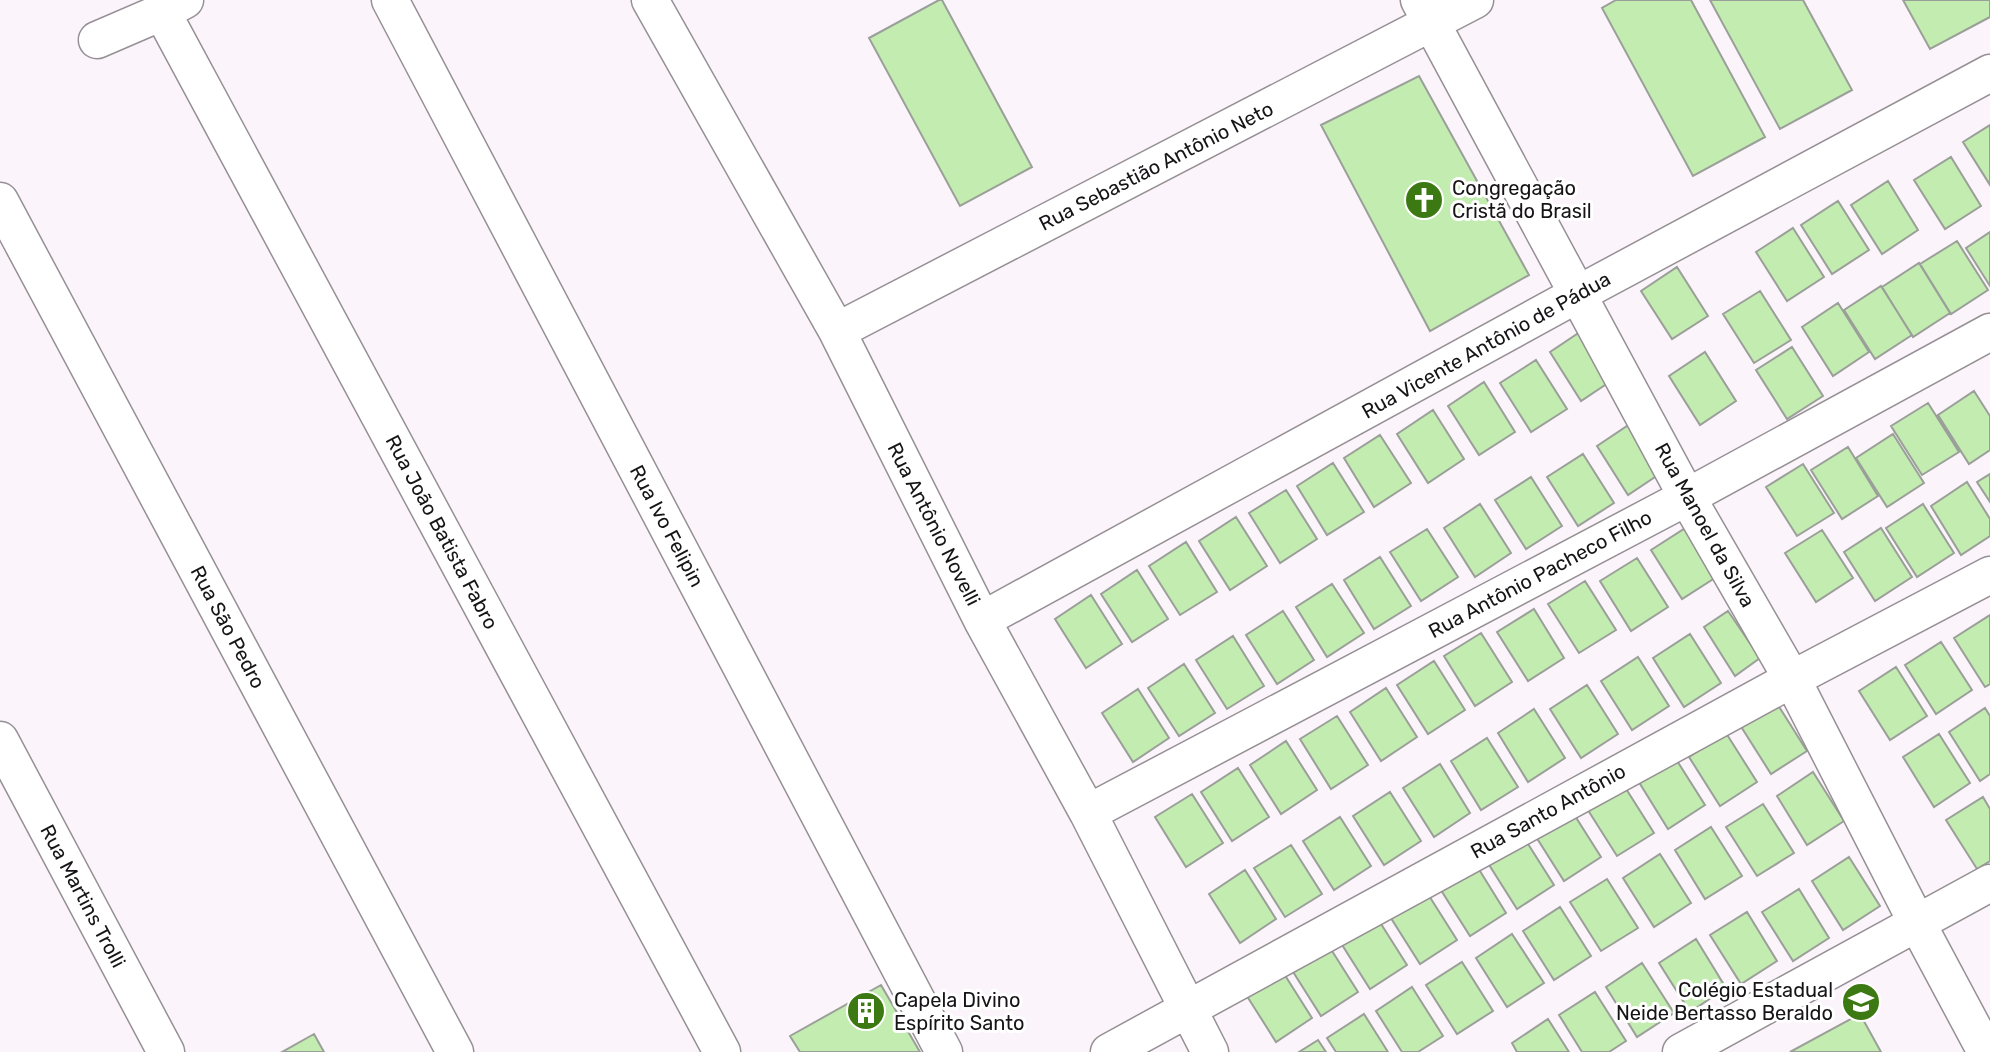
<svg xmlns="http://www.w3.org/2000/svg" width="1990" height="1052" viewBox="0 0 1990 1052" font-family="Rubik,sans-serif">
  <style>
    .building { fill: #c3ecb0; stroke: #9b9f99; stroke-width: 2 }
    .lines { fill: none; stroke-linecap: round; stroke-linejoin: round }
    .minor-casing { stroke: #969095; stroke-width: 39 }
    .minor { stroke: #fff; stroke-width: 36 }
    .labels { text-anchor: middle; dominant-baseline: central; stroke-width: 6; stroke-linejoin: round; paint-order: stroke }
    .street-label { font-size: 20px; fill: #161416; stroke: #fff }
    .poi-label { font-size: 20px; fill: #161416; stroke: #fff; text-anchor: start }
  </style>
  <rect width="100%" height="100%" fill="#fbf5fb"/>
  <path class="building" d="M939 0H942L1032 167 960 206 869 38Z
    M1616 0H1691L1765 137 1693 176 1602 8Z
    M1710 0H1803L1852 90 1780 129Z
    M1903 0H1990V17L1930 49Z
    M1419 76 1529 275 1430 331 1321 125Z
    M1990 125V185L1963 142Z
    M1951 157 1981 206 1945 229 1914 180Z
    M1888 181 1918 230 1882 254 1851 205Z
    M1838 201 1869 250 1832 274 1801 225Z
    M1793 228 1824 277 1787 301 1756 252Z
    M1990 232V286L1966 248Z
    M1957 241 1988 290 1951 314 1920 264Z
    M1919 263 1950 313 1913 337 1882 287Z
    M1677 267 1708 316 1672 339 1641 291Z
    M1881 286 1912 335 1875 359 1844 310Z
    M1760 291 1791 340 1754 363 1723 314Z
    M1838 303 1869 352 1833 376 1802 327Z
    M1586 328 1617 377 1581 401 1550 352Z
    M1792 347 1823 396 1787 419 1756 370Z
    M1705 352 1736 401 1700 425 1669 376Z
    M1536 360 1567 409 1531 432 1500 383Z
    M1484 382 1515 432 1479 455 1448 406Z
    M1974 391 1990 416V450L1969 464 1938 415Z
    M1928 403 1959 452 1922 475 1891 426Z
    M1433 410 1464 459 1428 483 1397 434Z
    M1633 422 1664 471 1628 495 1597 446Z
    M1893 434 1924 483 1887 507 1856 458Z
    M1380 435 1411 483 1374 507 1344 458Z
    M1848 447 1878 496 1842 519 1811 470Z
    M1583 454 1614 503 1578 526 1547 477Z
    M1333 463 1364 512 1327 535 1297 486Z
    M1803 464 1834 513 1797 536 1766 487Z
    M1990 474V502L1977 482Z
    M1531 477 1562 526 1526 549 1495 500Z
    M1967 482 1990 519V536L1961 555 1931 506Z
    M1286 490 1317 539 1280 563 1249 513Z
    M1480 504 1511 553 1475 577 1444 528Z
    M1923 504 1954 553 1917 577 1886 528Z
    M1236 517 1267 566 1230 590 1199 541Z
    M1687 527 1718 576 1682 599 1651 550Z
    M1881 528 1912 577 1875 601 1844 552Z
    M1427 529 1458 577 1421 601 1390 552Z
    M1822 530 1853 578 1816 602 1785 553Z
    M1186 542 1217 592 1180 615 1149 566Z
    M1380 557 1411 606 1374 629 1344 580Z
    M1637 558 1668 607 1631 631 1600 581Z
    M1137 570 1168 619 1132 642 1101 594Z
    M1585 581 1616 630 1579 653 1548 604Z
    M1332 584 1364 633 1327 657 1296 607Z
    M1091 595 1122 644 1086 668 1055 619Z
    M1534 609 1564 658 1528 681 1497 632Z
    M1283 611 1314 660 1277 684 1246 635Z
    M1728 611 1760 658 1735 676 1704 627Z
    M1990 615V684L1985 687 1954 638Z
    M1481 633 1512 682 1475 706 1444 656Z
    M1690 634 1721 683 1684 707 1653 658Z
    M1233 636 1264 686 1227 709 1196 660Z
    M1941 642 1972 690 1936 714 1905 665Z
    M1638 657 1669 706 1632 730 1601 681Z
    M1434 661 1465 710 1428 734 1397 685Z
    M1184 664 1215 713 1179 736 1148 688Z
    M1896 667 1927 716 1890 740 1859 691Z
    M1587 685 1618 734 1581 758 1550 709Z
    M1386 688 1417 737 1381 761 1350 712Z
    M1138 689 1169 738 1133 762 1102 713Z
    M1776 702 1807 751 1771 774 1740 725Z
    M1985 708 1990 716V774L1980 781 1949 732Z
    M1534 709 1565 758 1528 782 1498 733Z
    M1337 716 1368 765 1331 789 1300 739Z
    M1726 733 1757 782 1720 806 1689 757Z
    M1939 734 1970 783 1934 807 1903 757Z
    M1487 738 1518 787 1481 810 1451 761Z
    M1286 741 1317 790 1281 814 1250 765Z
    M1674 756 1705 805 1668 829 1637 779Z
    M1440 764 1470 813 1434 837 1403 788Z
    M1238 768 1269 817 1232 841 1201 792Z
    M1813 772 1844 821 1807 845 1777 796Z
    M1623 784 1654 833 1617 856 1586 807Z
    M1390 792 1421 841 1384 865 1353 816Z
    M1192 794 1223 843 1186 867 1155 817Z
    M1983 797 1990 809V861L1977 869 1946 820Z
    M1763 804 1794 853 1757 876 1726 827Z
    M1570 808 1601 857 1564 881 1533 832Z
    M1340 817 1371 866 1334 890 1303 841Z
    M1711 827 1742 876 1705 899 1675 850Z
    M1523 836 1554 885 1517 909 1486 860Z
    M1291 845 1322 894 1285 917 1254 868Z
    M1660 854 1691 903 1654 927 1623 878Z
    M1849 857 1880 906 1843 930 1812 881Z
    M1475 863 1506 913 1470 936 1439 887Z
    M1245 870 1276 919 1240 943 1209 894Z
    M1607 879 1638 928 1601 951 1570 902Z
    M1799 889 1829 938 1793 961 1762 912Z
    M1426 891 1457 940 1420 964 1389 915Z
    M1560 907 1591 956 1554 980 1523 931Z
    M1747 912 1777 961 1741 984 1710 935Z
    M1376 916 1407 965 1370 989 1339 940Z
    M1512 934 1544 983 1507 1007 1476 958Z
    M1696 939 1726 988 1690 1012 1659 963Z
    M1327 943 1358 992 1321 1016 1290 967Z
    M1462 962 1493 1011 1457 1034 1426 985Z
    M1642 963 1674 1013 1637 1037 1606 987Z
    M1281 969 1312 1018 1276 1042 1245 993Z
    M881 985 920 1052H800L790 1036Z
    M1412 987 1443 1036 1418 1052H1402L1376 1011Z
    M1595 992 1626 1041 1609 1052H1582L1559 1015Z
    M1364 1014 1388 1052H1336L1327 1038Z
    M1860 1014 1881 1052H1790Z
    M1548 1019 1569 1052H1517L1512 1043Z
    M314 1034 324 1052H282Z
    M1318 1040 1326 1052H1299Z"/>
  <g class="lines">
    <defs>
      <path id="minor" d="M390 0 944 1052
        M650 0 837 331 982 620 1088 813 1210 1052
        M1419 0 1687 497 1792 679 1917 923 1986 1052
        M162 12 722 1052
        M97 40 162 12 185 0
        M0 201 455 1052
        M837 331 1475 0
        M982 620 1578 294 1990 73
        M0 740 166 1052
        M1088 813 1687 497 1990 332
        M1109 1052 1792 679 1990 575
        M1681 1052 1990 883"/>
    </defs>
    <use href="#minor" class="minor-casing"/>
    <use href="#minor" class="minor"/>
  </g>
  <defs>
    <symbol id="church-disc" viewBox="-11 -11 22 22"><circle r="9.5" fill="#3d7912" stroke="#fff"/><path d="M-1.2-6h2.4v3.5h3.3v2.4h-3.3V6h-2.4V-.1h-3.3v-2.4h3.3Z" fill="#fff"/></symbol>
    <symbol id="school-disc" viewBox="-11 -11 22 22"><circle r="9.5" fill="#3d7912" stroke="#fff"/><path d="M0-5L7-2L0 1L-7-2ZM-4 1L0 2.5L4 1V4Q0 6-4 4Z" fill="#fff"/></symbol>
    <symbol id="building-disc" viewBox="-11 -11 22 22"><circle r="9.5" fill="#3d7912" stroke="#fff"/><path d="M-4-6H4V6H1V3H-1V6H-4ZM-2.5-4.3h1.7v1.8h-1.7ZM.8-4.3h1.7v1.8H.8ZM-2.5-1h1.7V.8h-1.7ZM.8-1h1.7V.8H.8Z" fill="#fff"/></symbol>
  </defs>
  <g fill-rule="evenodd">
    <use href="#church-disc" x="1402" y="178" width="44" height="44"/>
    <use href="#school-disc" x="1839" y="980" width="44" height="44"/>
    <use href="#building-disc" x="844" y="989" width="44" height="44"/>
  </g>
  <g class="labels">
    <g class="street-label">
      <text transform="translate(1156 166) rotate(-27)">Rua Sebastião Antônio Neto</text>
      <text transform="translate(1486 345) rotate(-29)">Rua Vicente Antônio de Pádua</text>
      <text transform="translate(934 524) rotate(63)">Rua Antônio Novelli</text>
      <text transform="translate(1705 525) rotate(61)">Rua Manoel da Silva</text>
      <text transform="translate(667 526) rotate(62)">Rua Ivo Felipin</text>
      <text transform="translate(442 532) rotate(62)">Rua João Batista Fabro</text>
      <text transform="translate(1540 574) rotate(-28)">Rua Antônio Pacheco Filho</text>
      <text transform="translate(228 627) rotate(62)">Rua São Pedro</text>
      <text transform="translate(1548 811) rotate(-29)">Rua Santo Antônio</text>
      <text transform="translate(83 896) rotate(62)">Rua Martins Trolli</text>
    </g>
    <g class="poi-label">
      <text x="1452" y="188">Congregação<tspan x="1452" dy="23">Cristã do Brasil</tspan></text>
      <text x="1833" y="990" text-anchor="end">Colégio Estadual<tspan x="1833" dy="23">Neide Bertasso Beraldo</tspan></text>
      <text x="894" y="1000">Capela Divino<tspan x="894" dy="23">Espírito Santo</tspan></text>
    </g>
  </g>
</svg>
